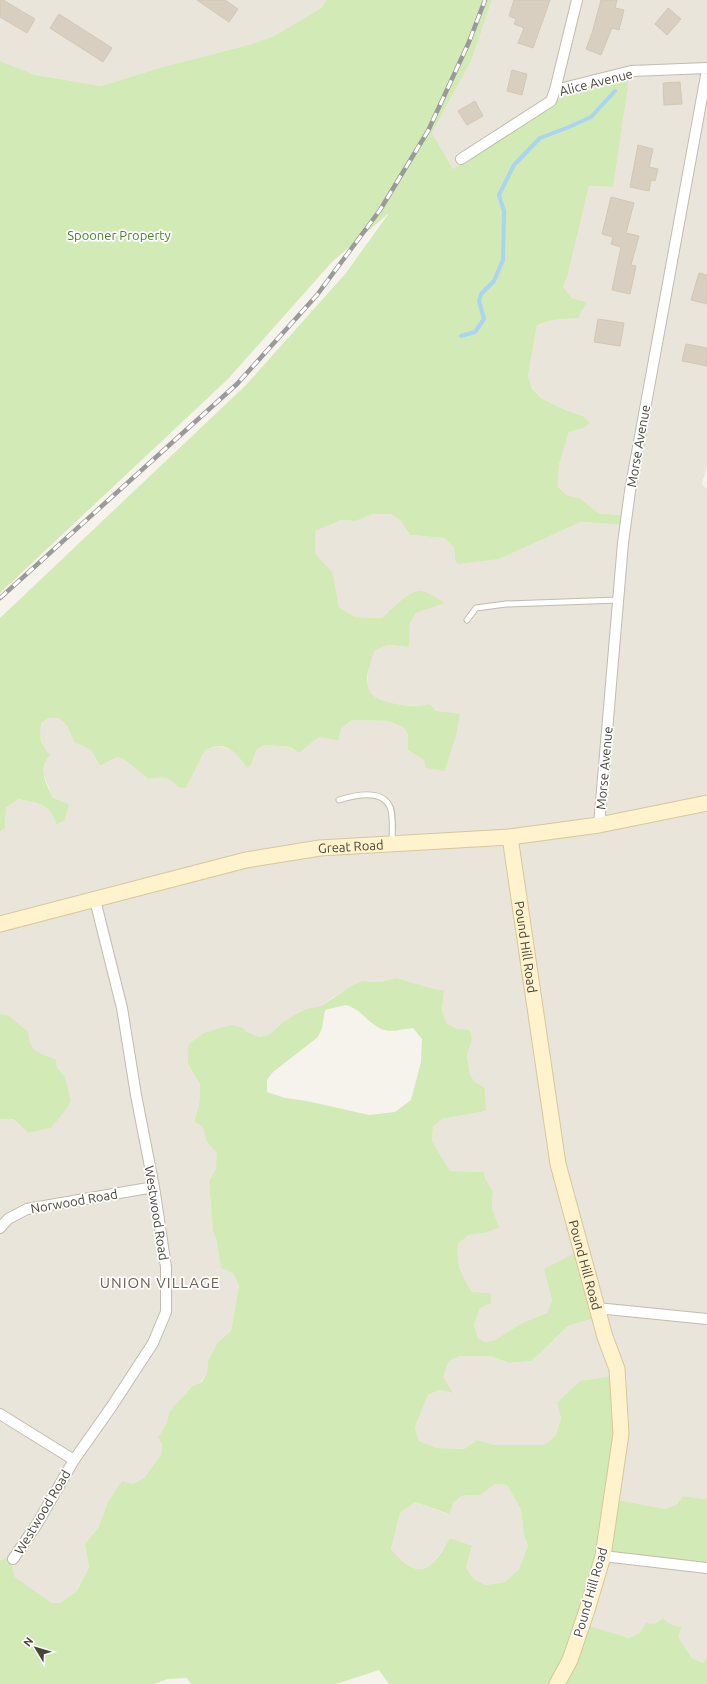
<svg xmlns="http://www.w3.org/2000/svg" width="707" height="1684" viewBox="0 0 707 1684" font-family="Ubuntu,sans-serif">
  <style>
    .residential { fill: #eae5da }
    .green { fill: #d2eab5; fill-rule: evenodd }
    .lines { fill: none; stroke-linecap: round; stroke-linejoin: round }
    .stream { stroke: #a9d4f2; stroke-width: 4 }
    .building { fill: #d8cfc1; stroke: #d3c7b4 }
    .lane-casing { stroke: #c2bbae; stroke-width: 7 }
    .street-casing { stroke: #c2bbae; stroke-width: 12 }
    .secondary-casing { stroke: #d6c79b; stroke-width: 17 }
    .lane { stroke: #fff; stroke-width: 5 }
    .street { stroke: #fff; stroke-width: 10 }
    .secondary { stroke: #fff3cd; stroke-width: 15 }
    .rail-casing { stroke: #9a9a9a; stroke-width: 4.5 }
    .rail { stroke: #fff; stroke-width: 3; stroke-dasharray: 9; stroke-linecap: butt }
    .labels { text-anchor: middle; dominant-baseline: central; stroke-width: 3.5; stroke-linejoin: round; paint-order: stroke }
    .street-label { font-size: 13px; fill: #4b4439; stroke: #fff }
    .park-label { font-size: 13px; fill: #4a7f2a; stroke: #fff }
    .quarter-label { font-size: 15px; letter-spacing: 1px; fill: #6e6250; stroke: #fff }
  </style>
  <rect width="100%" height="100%" fill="#f6f3ec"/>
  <path class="residential" d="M0 0H327L321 8 274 36 248 45 166 66 101 86 33 74 0 77Z
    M492 0H707V466L702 484 707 489V1497L704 1499 683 1496 677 1504 665 1509 613 1499 557 1403 561 1418 556 1435 544 1445H495L477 1440 464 1449 437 1448 419 1441 415 1427 428 1395 439 1390 452 1393 443 1377 449 1361 460 1356H491L509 1363 532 1361 568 1326 598 1317 545 1269 552 1300 547 1313 522 1323 495 1340 485 1342 478 1338 474 1325 480 1308 464 1280 457 1259 458 1243 468 1235 484 1233 492 1208 493 1191 486 1180 484 1172 450 1171 432 1141 433 1127 442 1119 486 1111 485 1088 475 1082 470 1075 467 1055 472 1040 458 1029 447 1024 442 1011 444 990 434 989 399 978 379 982 363 981 333 997 321 1006 306 1009 298 1013 283 1022 270 1034 259 1037 245 1031 188 1064 200 1084 199 1105 194 1122 202 1126 206 1132 207 1142 218 1153 216 1168 209 1181 213 1231 216 1238 221 1267 233 1273 239 1286 231 1331 217 1343 208 1361 207 1373 201 1382 192 1386 169 1412 167 1423 158 1437 162 1445 161 1455 144 1478 132 1484 107 1504 98 1528 85 1544 89 1567 77 1591 60 1603H52L15 1577 10 1557 0 1560V1119H12L28 1133 51 1128 71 1100 65 1077 57 1067 56 1059 36 1053 8 1015 0 1014V832L5 828 6 808 18 799 47 806 54 815 56 823 69 804 53 798 43 773 45 761 44 748 39 731 42 722 50 718H59L67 726 74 742 91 750 100 766 117 757 125 760 148 779 164 777 171 779 178 787H186L205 750 218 746 231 750 241 757 247 767 251 765 257 749 265 745 291 747 299 753 319 737 341 729 352 720 388 721 404 728 408 735V750L424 760 436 711 430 704 420 707 382 702 371 696 367 688 368 666 375 650 388 645 408 647 410 623 416 613 446 603 403 599 382 618 355 617 339 607 333 573 315 553V530L341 520 356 521 373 514H391L401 521 410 535 445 538 454 548 455 560 499 559 581 522 627 525 628 516 598 513 581 499 567 495 558 485 559 465 569 432 583 428V416L563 409 541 398 532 387 528 376 537 325 553 320 577 318 587 302 572 298 563 287 567 278 589 186 612 187 564 96 453 169 432 133 472 59Z
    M495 1484 507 1485 521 1510 524 1536 528 1546 519 1569 505 1582 486 1585 474 1579 466 1568 472 1547 450 1538 432 1565 421 1570 414 1568 397 1558 391 1549 400 1513 415 1502 448 1514 453 1504 461 1496 481 1495Z
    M600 1559 707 1568V1657L703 1663 692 1658 678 1637 682 1627 670 1624 663 1618 640 1633 629 1638 582 1625Z"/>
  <path class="green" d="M327 0H492L472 59 432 133 453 169 564 96 629 78 613 187 589 186 567 278 563 287 572 298 587 302 578 318 553 320 537 325 528 376 532 388 541 398 563 409 583 416 590 423 583 428 569 432 559 465 558 486 567 495 581 499 598 513 628 516 627 525 581 522 499 559 458 564 455 560 454 548 445 538 410 535 401 521 391 514H373L356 521 341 520 315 531V553L333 573 339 607 355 617 382 618C391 610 409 590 421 591 429 592 439 600 446 603L416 613 410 623 409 647 388 645 375 650C363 680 360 699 397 704 409 706 418 708 430 704L436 711 460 714 456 735 445 771 426 768 424 760 408 750V735L404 728 388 721 352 720 341 729 338 740 319 737 299 753 291 747 265 745 257 749 251 765 247 768C241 758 230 745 218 746 214 746 209 749 205 750L186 788 178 787C167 775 164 777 148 779L125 760 117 757 100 766 91 750 74 742 67 726 59 718H50L42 722C38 734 41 746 50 755 37 770 46 782 53 798L69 804 64 821 56 824C51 802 37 804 18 799L6 808 5 828 0 832V618L246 385 346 273 389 213 332 262 228 379 0 593V61L32 74 101 86 166 66 248 45 274 36 321 8Z
    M398 978 434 989 444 990 442 1011 447 1024 458 1029 470 1030 472 1040 467 1055 470 1075 475 1082 485 1088 486 1111 442 1119 433 1127 432 1141 450 1171 484 1172 486 1180 493 1191 492 1208 499 1228 484 1233 468 1235 458 1244C456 1265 461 1274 472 1292L490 1293 491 1303 480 1308 474 1325 478 1338 485 1342 495 1340 522 1323 547 1313 552 1300 544 1269 577 1252 598 1317 568 1326 532 1361 509 1363 491 1356H460L449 1361 443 1377 453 1393 439 1390 428 1395 415 1427 419 1441 437 1448 464 1449 477 1440 495 1445H544L556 1435 561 1418 557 1403 580 1381 615 1376 613 1499 665 1509 677 1504 683 1496 704 1499 707 1497V1568L603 1554 582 1624 629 1638 640 1633 646 1623 654 1624 663 1618 670 1624 682 1627 678 1637 692 1658 703 1663 707 1657V1684H389L379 1670 336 1684H191L187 1678 168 1679 154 1684H0V1560L10 1557 15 1577 52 1603H60L77 1591 89 1567 85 1544 98 1528 107 1504 122 1481 132 1484 144 1478 161 1455 162 1445 158 1437 167 1423 169 1412 192 1386 202 1382 207 1373 208 1361 217 1343 231 1331 239 1286 233 1273 221 1268 216 1238 213 1231 209 1181 216 1168 217 1153C215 1150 211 1147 208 1143 201 1133 211 1130 194 1122L199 1105 200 1084 188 1064V1052L189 1044 204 1033 231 1025 243 1028 245 1031 259 1037 270 1034 283 1022 298 1013 306 1009 321 1006 353 985 363 981 379 982ZM346 1005C361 1009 368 1023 381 1029 390 1033 403 1029 413 1028L422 1039 421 1062 411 1100 395 1112 369 1115 307 1101 285 1098 267 1092V1080L273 1072 318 1037 322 1028 325 1010ZM495 1484 507 1485 521 1510 524 1536 528 1546 519 1569 505 1582 486 1585 474 1579 466 1568 472 1546 450 1538C440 1553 430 1578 410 1566 401 1561 397 1557 391 1549L400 1513 415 1502 449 1514 453 1504 461 1496 481 1495Z
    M0 1014 8 1015 28 1032C30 1053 38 1053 56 1059L57 1067 65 1077 71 1100 68 1107 51 1128 28 1133 13 1119H0Z"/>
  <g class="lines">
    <path class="stream" d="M461 336 475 332 484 319 479 301 481 294 494 281 503 260 504 211 499 195 514 165 540 138 569 127 591 117 615 91"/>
  </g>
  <path class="building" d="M0 0H3L35 19 27 33 0 17Z
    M197 0H225L238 9 229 22Z
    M514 0H550L533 48 518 43 524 28 514 24 516 19 509 16Z
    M601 0H617L615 8 624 10 619 30 612 28 601 55 586 49 592 33Z
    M668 8 681 19 667 35 655 24Z
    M59 14 112 48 103 62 50 28Z
    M512 70 527 74 522 95 507 91Z
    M680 82 682 104 664 105 663 83Z
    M475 101 483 116 467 125 458 111Z
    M638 145 653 149 649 167 658 169 655 181 651 180 649 191 630 187Z
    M611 197 634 203 626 233 639 236 631 265 636 266 630 294 612 290 621 247 611 244 613 237 602 234Z
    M699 273 707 275V304L691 300Z
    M598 319 624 323 620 346 594 342Z
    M686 344 707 348V366L682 361Z"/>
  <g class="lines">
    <defs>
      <path id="lane" d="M467 620 476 608 506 604 618 600
        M339 800C352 796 380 789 389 805 394 812 392 833 392 842"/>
      <path id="street" d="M555 90 577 0
        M461 159 551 101 555 90 631 71 707 68
        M599 825 623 543 630 491 707 70
        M0 1228 8 1219 27 1209 154 1187
        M597 1308 707 1319
        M0 1414 74 1460
        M603 1556 707 1568
        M13 1559 37 1524 74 1460 112 1406 153 1343 166 1312V1267L154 1187 136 1095 122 1008 95 900"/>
      <g id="secondary">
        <path id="s1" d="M510 837 558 1164 605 1337 617 1369 621 1434 603 1556 587 1610 570 1660 557 1684"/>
        <path id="s2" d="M0 924 246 860 320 848 510 837 599 825 707 803"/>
      </g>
    </defs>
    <use href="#lane" class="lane-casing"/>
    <use href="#street" class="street-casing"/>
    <use href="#secondary" class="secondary-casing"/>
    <use href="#lane" class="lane"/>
    <use href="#street" class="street"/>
    <use href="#secondary" class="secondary"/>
    <defs>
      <path id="rail" d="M0 598 237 384 317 295 380 210 428 131 469 42 485 0"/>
    </defs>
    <use href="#rail" class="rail-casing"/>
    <use href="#rail" class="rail"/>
  </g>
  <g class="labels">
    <g class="street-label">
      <text transform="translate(596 82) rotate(-14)">Alice Avenue</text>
      <text transform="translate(638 446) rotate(-80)">Morse Avenue</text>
      <text transform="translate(604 768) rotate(-85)">Morse Avenue</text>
      <text stroke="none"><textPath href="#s2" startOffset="360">Great Road</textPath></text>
      <text stroke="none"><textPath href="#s1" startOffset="111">Pound Hill Road</textPath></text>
      <text transform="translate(74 1201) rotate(-10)">Norwood Road</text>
      <text transform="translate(157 1213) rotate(81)">Westwood Road</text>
      <text stroke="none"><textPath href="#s1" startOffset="435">Pound Hill Road</textPath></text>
      <text transform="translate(42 1512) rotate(-59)">Westwood Road</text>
      <text transform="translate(590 1592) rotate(-74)">Pound Hill Road</text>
    </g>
    <g class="park-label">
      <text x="119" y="235">Spooner Property</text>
    </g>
    <g class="quarter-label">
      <text x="160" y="1282">UNION VILLAGE</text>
    </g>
  </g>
  <g transform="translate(36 1648) rotate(308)" stroke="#ffffff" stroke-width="3" paint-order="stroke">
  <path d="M0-3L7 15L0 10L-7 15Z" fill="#4b4439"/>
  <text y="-6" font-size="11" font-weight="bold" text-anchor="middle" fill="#4b4439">N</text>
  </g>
</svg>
